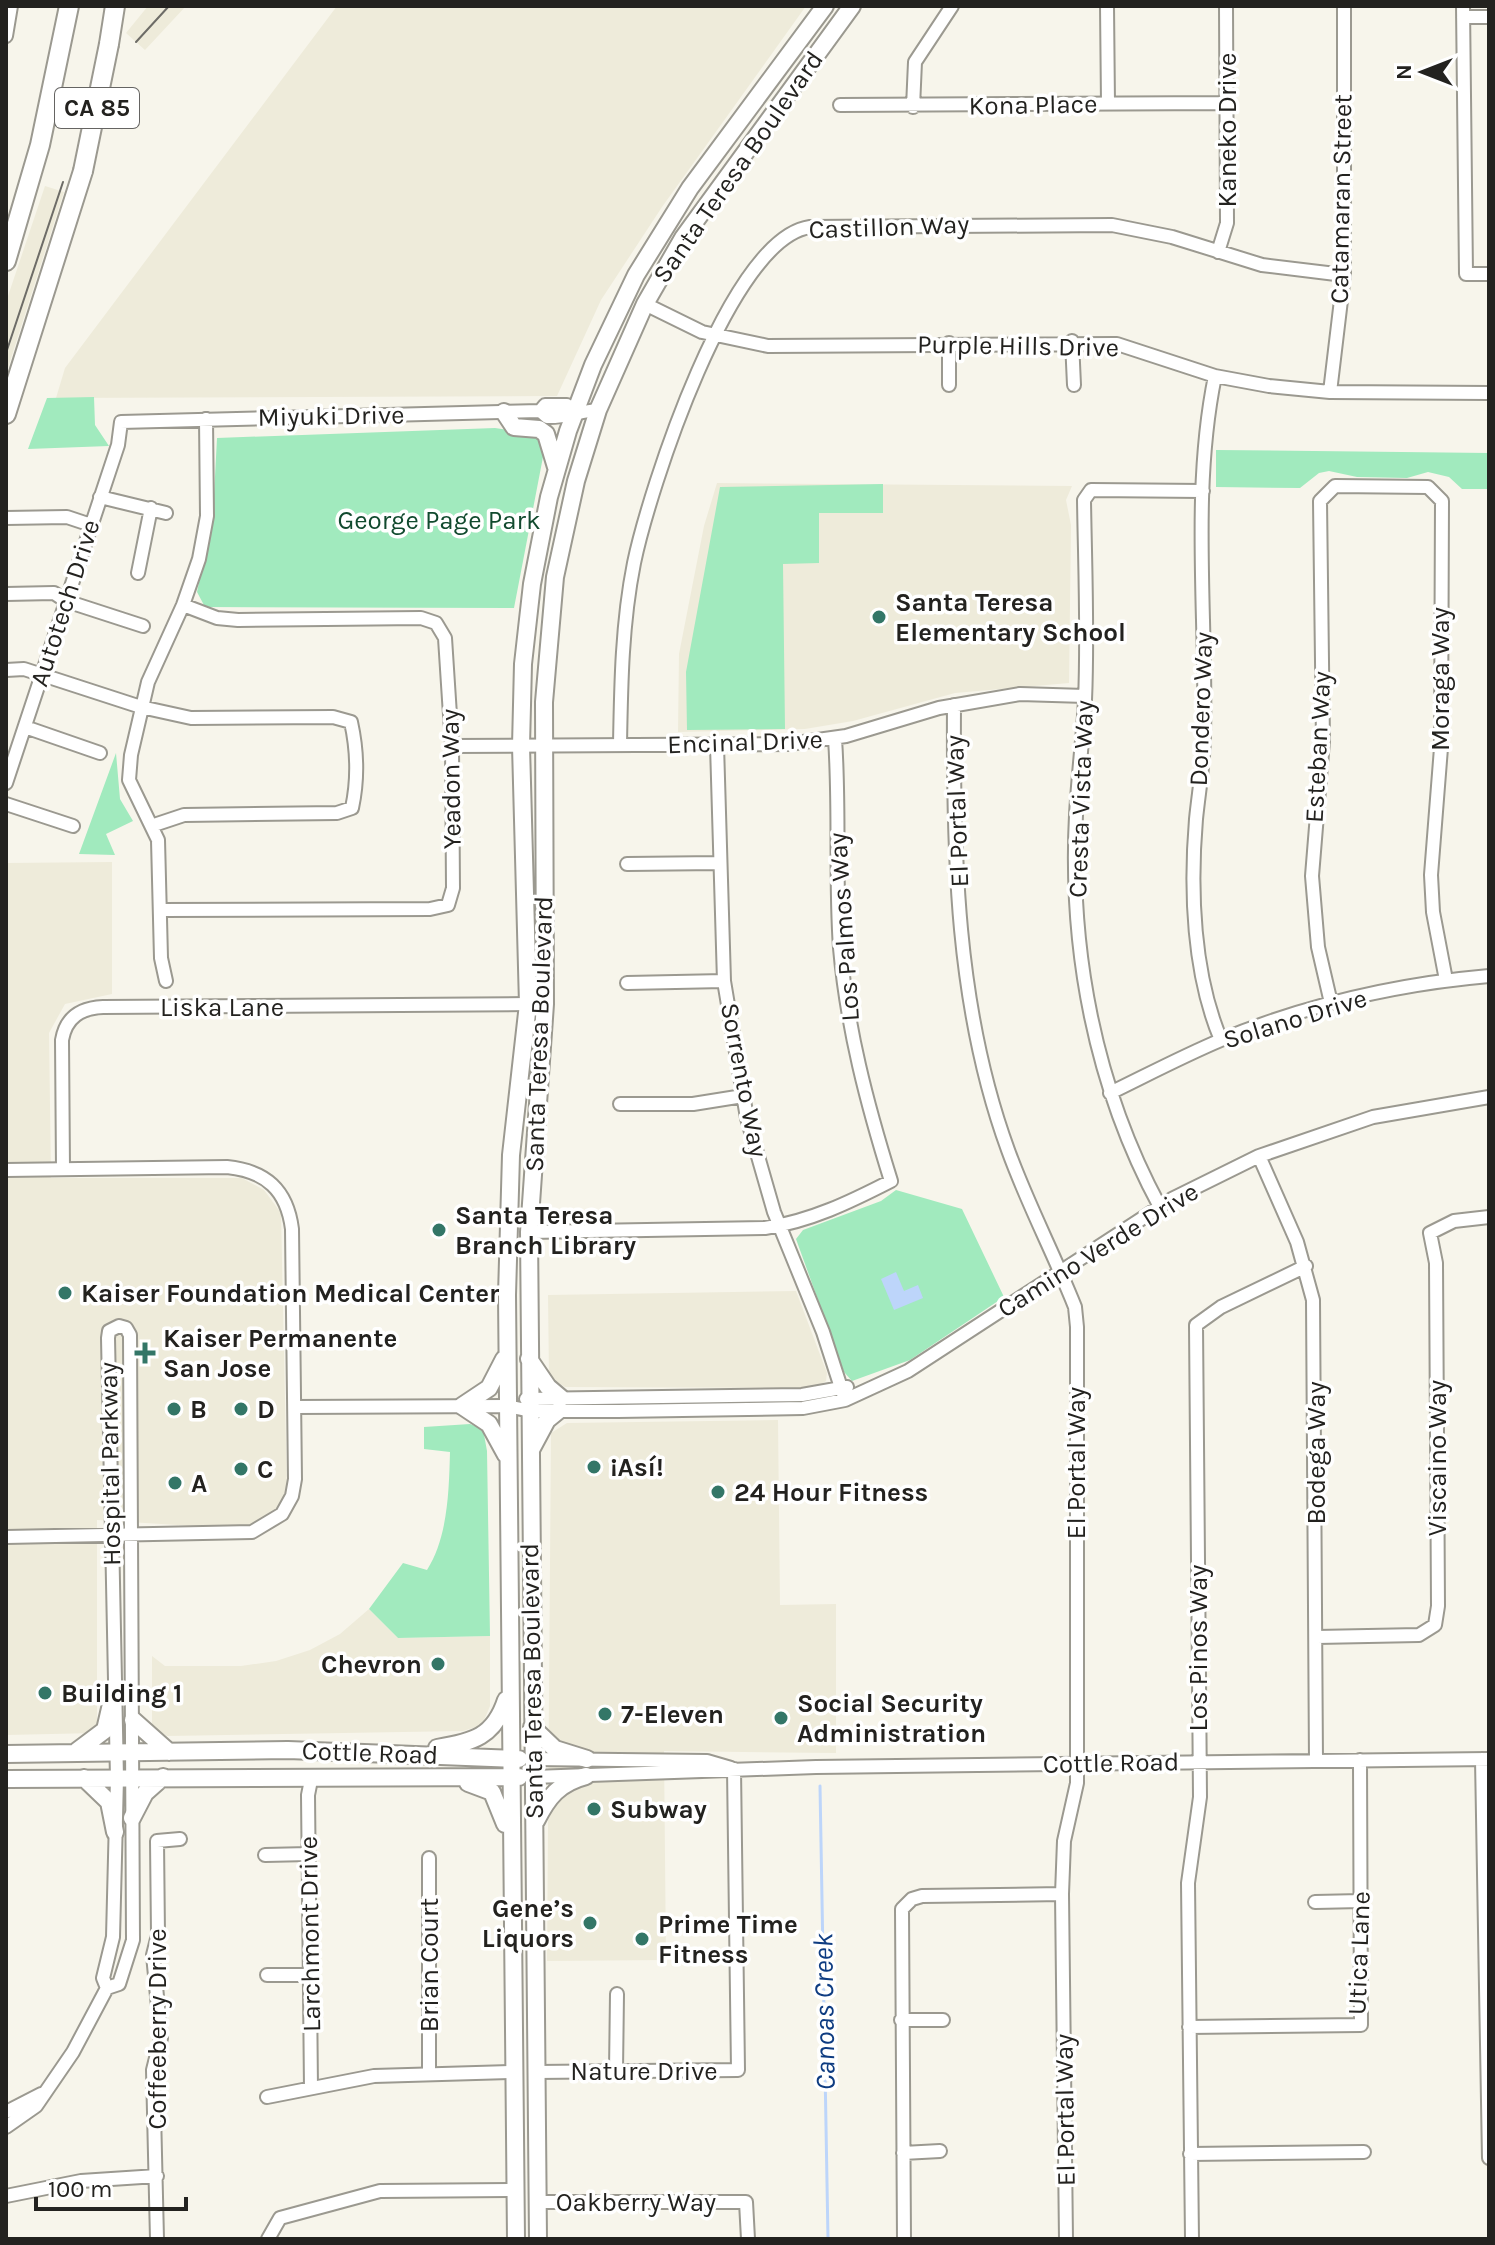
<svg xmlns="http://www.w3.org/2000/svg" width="1495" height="2245" viewBox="0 0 1495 2245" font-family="Karla,sans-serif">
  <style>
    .built { fill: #eeebda }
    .green { fill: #a1eabe }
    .water { fill: #bdd5fa }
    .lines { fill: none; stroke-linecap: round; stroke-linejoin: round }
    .stream { stroke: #bdd5fa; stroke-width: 3 }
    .minor-casing { stroke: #9b9990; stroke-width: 16 }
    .major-casing { stroke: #9b9990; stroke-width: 20 }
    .highway-casing { stroke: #9b9990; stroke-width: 22 }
    .minor { stroke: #fff; stroke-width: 12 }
    .major { stroke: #fff; stroke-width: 16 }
    .highway { stroke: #fff; stroke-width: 18 }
    .tram { stroke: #6d6c67; stroke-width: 2 }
    .highway-bridge-casing { stroke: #9b9990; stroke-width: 22; stroke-linecap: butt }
    .highway-bridge { stroke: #fff; stroke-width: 18 }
    .poi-dot { fill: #337667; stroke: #fff; stroke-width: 3 }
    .labels { text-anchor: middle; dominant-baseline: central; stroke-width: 7; stroke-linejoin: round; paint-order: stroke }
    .shield { fill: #fff; stroke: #656462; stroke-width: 2 }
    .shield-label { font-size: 24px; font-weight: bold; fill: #23221f }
    .street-label { font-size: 26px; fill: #23221f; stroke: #fff }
    .park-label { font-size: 26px; fill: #114a2e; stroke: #fff }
    .poi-label { font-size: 26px; font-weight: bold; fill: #23221f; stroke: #fff; text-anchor: start }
    .water-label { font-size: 28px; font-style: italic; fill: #0e3c81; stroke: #fff }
  </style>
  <rect width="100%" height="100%" fill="#f7f5eb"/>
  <path class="built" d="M148 6H186L145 50 126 33Z
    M337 6H806L662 207 601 300 557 396 56 398 65 368Z
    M45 186 64 192 6 374V302Z
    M717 483 1072 486 1066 500 1071 525 1069 683 955 693 853 721 805 729 678 732 679 654 704 526Z
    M112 862V994L65 1004 49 1033 51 1178H242L264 1190 281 1213 287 1492 273 1516 242 1529 97 1520V1733L6 1735V863Z
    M796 1291 827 1373 826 1381 816 1388 565 1387 549 1377 548 1295Z
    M778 1420 780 1605 836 1604V1753L664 1751 666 1960 547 1961 551 1433 567 1423Z
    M369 1609 398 1638 490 1636V1706L482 1725 463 1731 167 1736 152 1728V1656L165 1666H241L276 1661 310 1650 340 1634Z"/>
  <path class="green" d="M94 397 95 425 109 446 28 449 47 398Z
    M495 428 547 436 514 608 205 607 197 592 213 515 217 438Z
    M1216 450 1489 453V489H1462L1449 477 1428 472 1407 478 1357 477 1329 471 1319 473 1300 488 1216 487Z
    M883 484V513H819V563L783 564 785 729 687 730 686 672 720 487Z
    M116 753 120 799 133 821 106 834 115 855 79 854Z
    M896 1190 962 1209 1004 1297 910 1360 852 1381 844 1372 796 1239 803 1230 881 1201Z
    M470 1424 483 1429 487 1451 490 1636 398 1638 369 1609 403 1563 427 1570C448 1537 449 1490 450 1452L424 1449V1427Z"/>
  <path class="water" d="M896 1272 904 1291 918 1285 923 1298 894 1310 881 1279Z"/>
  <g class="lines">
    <path class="stream" d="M820 1786 828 2239"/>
    <defs>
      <path id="minor" d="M1107 6 1108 104
        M1463 6 1466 274H1489
        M1463 17H1489
        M6 36 11 6
        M840 105 1227 103
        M913 107 915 62 952 6
        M1218 252 1227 223 1226 6
        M645 304 702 332 768 346 1117 344 1215 376 1269 386 1330 392 1489 393
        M1072 341 1074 385
        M1215 376C1191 493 1207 616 1204 734 1204 762 1199 790 1196 819 1190 890 1193 974 1221 1040
        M949 385V343
        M1330 392 1344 275V6
        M540 411 547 417C565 418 580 411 598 410
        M100 497 166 513
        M6 518 67 517 91 525
        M138 573 151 508
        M6 594 54 593 66 601 143 626
        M6 670 24 669 141 707 191 718 333 717 351 722C357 749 358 780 352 808L337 813 184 815 154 825
        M954 705C953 855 956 1008 1008 1150 1027 1203 1054 1254 1075 1307L1077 1327V1783L1064 1841 1062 1894 1066 2239
        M25 727 100 753
        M620 745C621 684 622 623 634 563 649 491 730 238 810 227L1112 225 1172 237 1262 265 1344 275
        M717 745 724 981 747 1118 774 1212 823 1332 845 1400
        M452 746 789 744 846 736 939 708 1020 694 1085 696
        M6 783 118 445 121 422 540 411 545 405H567L575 411
        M6 804 73 826
        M627 864 719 863
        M161 910 430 909 448 905 453 888 452 746 445 638 436 623 421 618 238 620 217 618 183 605
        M166 981 161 958 158 840 129 780 131 755 148 682 183 605 199 559 207 516 206 419
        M627 983 724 981
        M1331 1003 1318 947 1312 876 1323 741 1320 501 1335 486 1428 487 1442 501 1441 748 1431 875 1433 912 1446 980
        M1110 1093C1147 1075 1183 1056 1221 1040 1306 1005 1398 984 1489 976
        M620 1104H693L743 1096
        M1259 1156 1297 1242 1313 1300 1316 1761
        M63 1169 62 1040C66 1017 81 1008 103 1007L528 1004
        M6 1170 227 1167C266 1171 287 1190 292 1229L295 1479 292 1496 282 1514 252 1532 6 1537
        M1160 1207C1095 1087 1069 950 1076 815 1078 777 1083 738 1085 700 1088 634 1085 567 1084 500L1091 490 1203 491
        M529 1232 765 1228C811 1221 850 1202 891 1181 867 1104 847 1028 840 948 835 878 840 808 835 739
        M526 1399 802 1395 847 1387
        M295 1407 507 1406 531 1411H618L803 1408 845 1400 908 1371 1172 1199 1259 1156 1373 1117 1489 1097
        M1317 1637 1419 1635 1435 1625 1438 1606 1436 1263 1430 1233 1454 1221 1489 1217
        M532 1759 707 1761 731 1768
        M1482 1759 1489 2158
        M533 1777 816 1767 1489 1759
        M265 1855 309 1854
        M1315 1902 1361 1901
        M267 1975H311
        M901 2020H943
        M1189 2027 1361 2025 1360 1760
        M616 2071 617 1994
        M429 2072V1858
        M536 2072 738 2070 734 1769
        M311 2088 308 1795 311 1780
        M267 2097 374 2076 514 2072
        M6 2112 41 2094
        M6 2127 36 2106 73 2052 107 1988 119 1984 133 1940 130 1335 126 1328 119 1326 109 1331 108 1338 117 1778 113 1937 103 1978 107 1988
        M903 2153 940 2151
        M1190 2154 1364 2152
        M6 2196 81 2181 157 2176
        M537 2202H746L748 2239
        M157 2239 153 2070 161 2038 153 1955 158 1935 157 1841 180 1839
        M268 2239 280 2218 380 2191 515 2190
        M904 2239 902 1909 912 1899 922 1896 1062 1894
        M1192 2239 1188 1883 1200 1797 1196 1325 1221 1307 1306 1266"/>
      <path id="major" d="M504 412 514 427 539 429 546 434 556 467
        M504 1359 489 1388 462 1406 489 1424 506 1455
        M529 1359 548 1387 561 1398
        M532 1448 547 1420 558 1411
        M133 1720 169 1752
        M532 1727 555 1749 587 1759
        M437 1748C473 1742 494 1737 506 1700
        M77 1751 105 1730 114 1691
        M6 1754 288 1750 519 1759
        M84 1778 109 1802 115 1832
        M6 1779 519 1777
        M468 1783 492 1792 505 1824
        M132 1818 145 1793 163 1777
        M536 1821C548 1797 559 1783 586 1776
        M516 2239 507 1295 511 1155 528 1004 521 746 523 664 532 584 549 497 568 431 593 365 636 275 690 188 825 6
        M538 2239 529 1232 545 1004 544 702 555 577 576 481 598 410 645 304 683 238 852 6"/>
      <path id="highway" d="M109 44 115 6
        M6 261 40 145 69 6
        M6 414 83 171"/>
    </defs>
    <use href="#minor" class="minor-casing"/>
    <use href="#major" class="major-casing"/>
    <use href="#highway" class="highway-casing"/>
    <use href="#minor" class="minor"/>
    <use href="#major" class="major"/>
    <use href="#highway" class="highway"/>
    <path class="tram" d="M136 42 169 6
      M6 353 63 182"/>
    <defs>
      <path id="highway-bridge" d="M83 171 109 44"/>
    </defs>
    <use href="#highway-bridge" class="highway-bridge-casing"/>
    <use href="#highway-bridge" class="highway-bridge"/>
  </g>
  <g class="poi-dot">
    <circle cx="879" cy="617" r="8"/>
    <circle cx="439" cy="1230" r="8"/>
    <circle cx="65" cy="1293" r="8"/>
    <path d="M141 1341h8v8h8v8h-8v8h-8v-8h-8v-8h8z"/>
    <circle cx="174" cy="1409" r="8"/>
    <circle cx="241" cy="1409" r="8"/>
    <circle cx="594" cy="1467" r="8"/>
    <circle cx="241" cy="1469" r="8"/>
    <circle cx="175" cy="1483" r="8"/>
    <circle cx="718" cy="1492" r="8"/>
    <circle cx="438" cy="1664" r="8"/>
    <circle cx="45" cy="1693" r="8"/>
    <circle cx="605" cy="1714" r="8"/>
    <circle cx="781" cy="1718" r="8"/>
    <circle cx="594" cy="1809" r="8"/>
    <circle cx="590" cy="1923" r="8"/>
    <circle cx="642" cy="1939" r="8"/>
  </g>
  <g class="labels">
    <rect class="shield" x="55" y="88" width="84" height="40" rx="6"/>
    <g class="shield-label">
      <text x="97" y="108">CA 85</text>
    </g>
    <g class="street-label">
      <text transform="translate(1033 105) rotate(-1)">Kona Place</text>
      <text transform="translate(1227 130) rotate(-90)">Kaneko Drive</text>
      <text transform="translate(738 167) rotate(-55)">Santa Teresa Boulevard</text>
      <text transform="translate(1341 199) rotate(-89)">Catamaran Street</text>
      <text transform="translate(889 227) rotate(-2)">Castillon Way</text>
      <text transform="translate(1018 346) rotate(1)">Purple Hills Drive</text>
      <text transform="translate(331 416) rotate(-1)">Miyuki Drive</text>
      <text transform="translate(65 603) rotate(-72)">Autotech Drive</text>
      <text transform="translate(1440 679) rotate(-90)">Moraga Way</text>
      <text transform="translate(1201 709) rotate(-88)">Dondero Way</text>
      <text transform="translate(745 742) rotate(-2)">Encinal Drive</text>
      <text transform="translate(1318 747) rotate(-87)">Esteban Way</text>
      <text transform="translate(451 779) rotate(-91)">Yeadon Way</text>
      <text transform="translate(1081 799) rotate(-88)">Cresta Vista Way</text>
      <text transform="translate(957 811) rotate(-92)">El Portal Way</text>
      <text transform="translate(844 927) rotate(-94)">Los Palmos Way</text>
      <text x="222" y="1007">Liska Lane</text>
      <text transform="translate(1295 1019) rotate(-17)">Solano Drive</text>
      <text transform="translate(539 1034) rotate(-88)">Santa Teresa Boulevard</text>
      <text transform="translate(744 1080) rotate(79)">Sorrento Way</text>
      <text transform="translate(1098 1250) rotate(-32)">Camino Verde Drive</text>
      <text transform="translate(1316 1453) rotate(-90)">Bodega Way</text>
      <text transform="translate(1437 1458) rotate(-90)">Viscaino Way</text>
      <text transform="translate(1076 1463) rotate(-90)">El Portal Way</text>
      <text transform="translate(110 1464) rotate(-91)">Hospital Parkway</text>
      <text transform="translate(1198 1648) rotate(-90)">Los Pinos Way</text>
      <text transform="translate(532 1681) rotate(-91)">Santa Teresa Boulevard</text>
      <text transform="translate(370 1753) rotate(2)">Cottle Road</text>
      <text transform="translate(1111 1763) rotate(-1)">Cottle Road</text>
      <text transform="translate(310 1934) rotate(-91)">Larchmont Drive</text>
      <text transform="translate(1359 1953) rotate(-88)">Utica Lane</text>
      <text transform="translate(429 1965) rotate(-90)">Brian Court</text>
      <text transform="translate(157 2029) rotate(-90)">Coffeeberry Drive</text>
      <text x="644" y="2071">Nature Drive</text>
      <text transform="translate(1065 2110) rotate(-91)">El Portal Way</text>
      <text x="636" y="2202">Oakberry Way</text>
    </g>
    <g class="park-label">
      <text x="439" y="520">George Page Park</text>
    </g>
    <g class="poi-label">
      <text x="895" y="602">Santa Teresa<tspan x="895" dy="30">Elementary School</tspan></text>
      <text x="455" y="1215">Santa Teresa<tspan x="455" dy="30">Branch Library</tspan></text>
      <text x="81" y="1293">Kaiser Foundation Medical Center</text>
      <text x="163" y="1338">Kaiser Permanente<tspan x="163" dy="30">San Jose</tspan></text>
      <text x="190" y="1409">B</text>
      <text x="257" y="1409">D</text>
      <text x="610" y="1467">¡Así!</text>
      <text x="257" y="1469">C</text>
      <text x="191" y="1483">A</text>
      <text x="734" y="1492">24 Hour Fitness</text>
      <text x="422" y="1664" text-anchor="end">Chevron</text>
      <text x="61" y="1693">Building 1</text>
      <text x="797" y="1703">Social Security<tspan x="797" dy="30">Administration</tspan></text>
      <text x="621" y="1714">7-Eleven</text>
      <text x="610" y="1809">Subway</text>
      <text x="574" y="1908" text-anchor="end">Gene’s<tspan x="574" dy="30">Liquors</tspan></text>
      <text x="658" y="1924">Prime Time<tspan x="658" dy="30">Fitness</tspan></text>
    </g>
    <g class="water-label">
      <text transform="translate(824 2012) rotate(-91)">Canoas Creek</text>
    </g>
  </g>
  <rect width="1495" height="2245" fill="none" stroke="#23221f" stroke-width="16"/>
  <g transform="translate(1423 72) rotate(270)" stroke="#ffffff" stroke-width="6" paint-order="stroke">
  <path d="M0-6L14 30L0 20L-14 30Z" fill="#23221f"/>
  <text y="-12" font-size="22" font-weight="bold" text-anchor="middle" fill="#23221f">N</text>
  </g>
  <path d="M36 2197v12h150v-12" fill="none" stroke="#23221f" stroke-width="4"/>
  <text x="48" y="2197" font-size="24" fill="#23221f" stroke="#ffffff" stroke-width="6" paint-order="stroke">100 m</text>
</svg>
